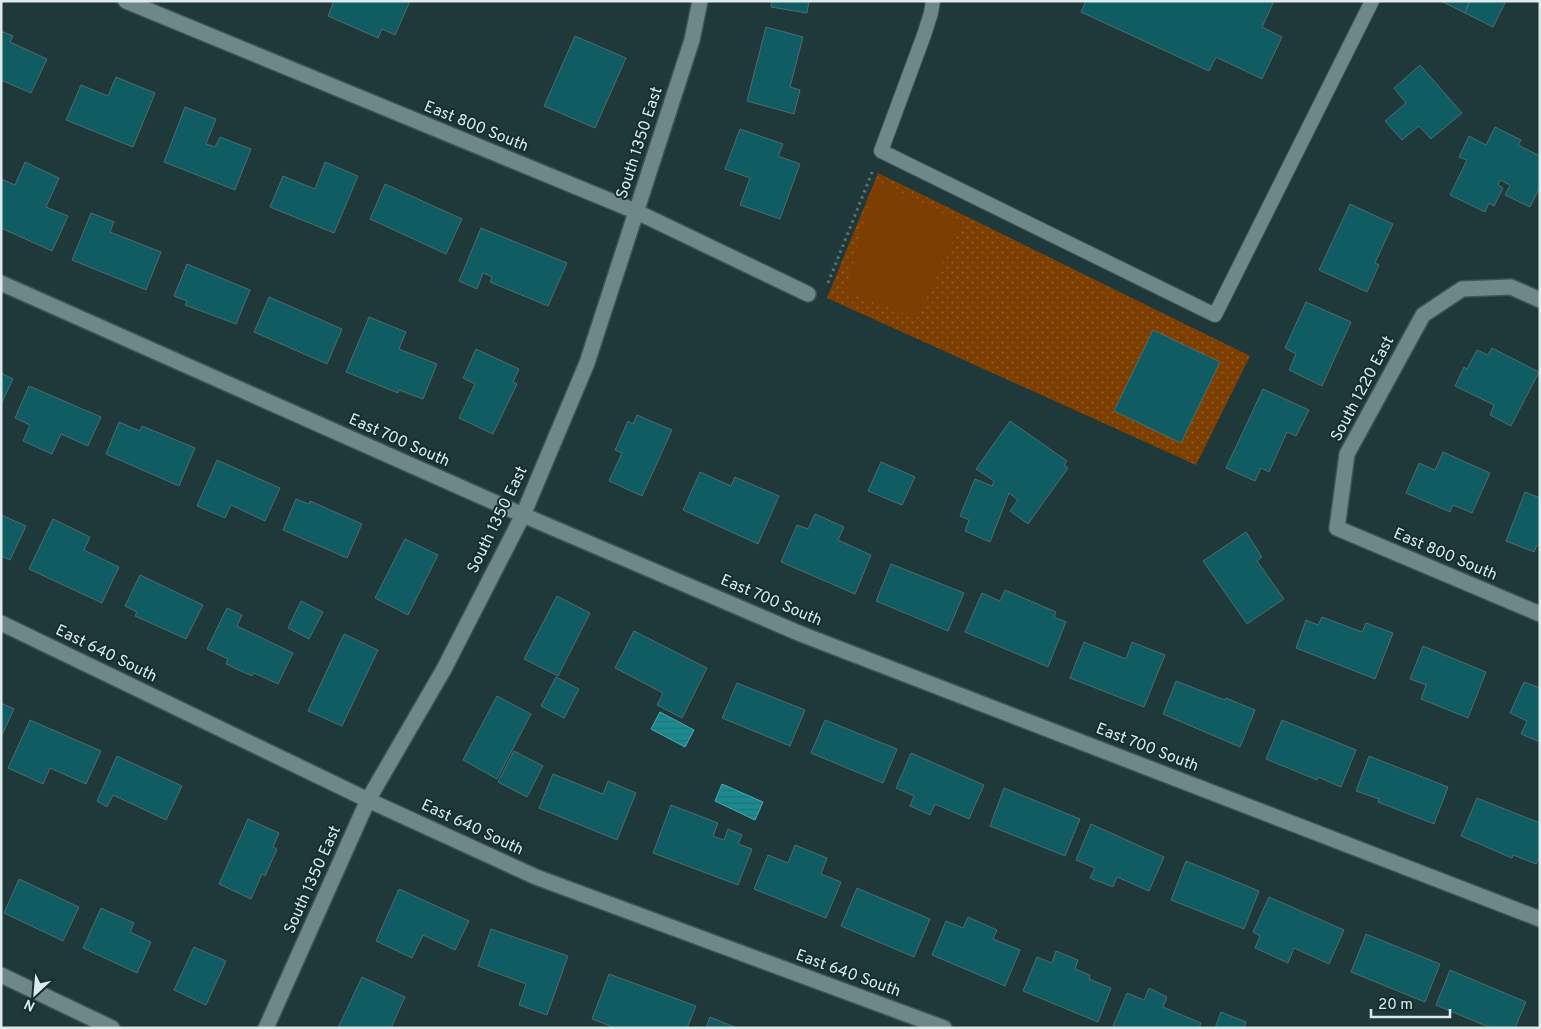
<svg xmlns="http://www.w3.org/2000/svg" width="1541" height="1029" viewBox="0 0 1541 1029" font-family="Overpass,sans-serif">
  <style>
    .park { fill: url(#park-dots) }
    .pitch { fill: #7c3f01 }
    .water { fill: url(#water-rules); stroke: #54a7ac }
    .building { fill: #0f5d62; stroke: #516b6d }
    .lines { fill: none; stroke-linecap: round; stroke-linejoin: round }
    .service-casing { stroke: #3e5456; stroke-width: 16 }
    .minor-casing { stroke: #3e5456; stroke-width: 18 }
    .path { stroke: #5c7173; stroke-width: 3; stroke-dasharray: 2.5 4; stroke-linecap: butt }
    .service { stroke: #6e888a; stroke-width: 14 }
    .minor { stroke: #6e888a; stroke-width: 15 }
    .labels { text-anchor: middle; dominant-baseline: central; stroke-width: 4; stroke-linejoin: round; paint-order: stroke }
    .street-label { font-size: 16px; fill: #dceaeb; stroke: #152e2f }
  </style>
  <defs>
    <pattern id="park-dots" width="8" height="8" patternUnits="userSpaceOnUse" patternTransform="scale(1.25)"><rect width="8" height="8" fill="#7c3f01"/><path d="M2 2h.1M6 6h.1" fill="none" stroke="#8e5b26" stroke-width="1.8" stroke-linecap="round"/></pattern>
    <pattern id="water-rules" width="6" height="5" patternUnits="userSpaceOnUse" patternTransform="scale(1.25)"><rect width="6" height="5" fill="#198a91"/><path d="M0 2.5h6" fill="none" stroke="#277277"/></pattern>
  </defs>
  <rect width="100%" height="100%" fill="#1f383a"/>
  <path class="park" d="M878 173 1250 356 1196 465 827 298Z"/>
  <path class="pitch" d="M875 180 962 222 917 318 846 292Z"/>
  <path class="water" d="M660 712 694 730 685 747 651 729Z
    M722 784 763 802 755 820 715 801Z"/>
  <path class="building" d="M334 1H410L395 35 382 29 378 38 328 16Z
    M772 1H809L807 13 771 7Z
    M1086 1H1274L1262 27 1282 37 1262 79 1216 57 1209 71 1081 12Z
    M1441 1H1470L1465 13Z
    M1470 1H1506L1493 27 1465 13Z
    M766 27 803 37 790 87 800 90 794 114 747 101Z
    M1 31 13 36 10 42 47 59 31 93 1 80Z
    M575 36 626 58 595 128 544 106Z
    M1420 65 1462 113 1431 139 1419 126 1402 140 1385 121 1406 103 1394 88Z
    M116 77 155 93 133 147 66 120 81 85 108 96Z
    M185 107 216 119 206 144 215 147 220 137 251 149 235 190 164 162Z
    M1495 127 1521 140 1518 145 1540 156V187L1530 207 1505 195 1510 185 1500 180 1498 185 1503 188 1494 206 1489 203 1485 212 1450 195 1467 160 1459 157 1469 136 1486 145Z
    M740 129 783 144 778 156 800 164 780 219 740 205 750 178 725 169Z
    M25 162 59 178 46 207 68 216 52 251 1 228V179L15 185Z
    M325 162 358 176 334 233 270 207 283 176 315 189Z
    M385 184 462 219 446 254 370 219Z
    M1350 204 1393 224 1375 263 1379 265 1367 292 1319 270Z
    M91 213 114 222 110 232 161 252 146 290 72 260Z
    M481 228 567 263 548 306 490 282 492 277 483 273 477 289 459 281Z
    M187 264 250 290 236 324 185 305 187 301 174 296Z
    M269 297 342 329 327 364 254 332Z
    M1306 302 1351 322 1322 386 1289 370 1296 354 1285 348Z
    M369 317 406 332 399 349 437 364 423 399 399 390 398 393 346 372Z
    M1153 330 1220 362 1181 443 1114 411Z
    M1492 348 1539 372 1511 426 1490 415 1494 405 1455 386 1464 367 1467 369 1477 350 1488 355Z
    M476 349 519 369 513 382 517 384 493 434 459 418 475 384 463 378Z
    M1 373 13 379 1 404Z
    M29 386 101 417 88 446 61 434 52 454 23 441 30 425 15 418Z
    M1263 389 1309 410 1296 436 1287 432 1269 472 1261 468 1255 481 1226 468Z
    M637 415 672 430 642 496 609 481 622 453 615 450 628 421 633 424Z
    M1010 421 1067 461 1064 465 1068 468 1028 524 1010 511 1018 500 1009 493 990 542 965 531 969 520 960 516 975 479 992 486 994 481 976 469Z
    M119 422 140 431 142 426 195 448 179 486 106 454Z
    M1443 452 1490 473 1472 513 1453 505 1450 512 1406 493 1419 463 1435 470Z
    M217 460 280 488 265 521 231 505 225 518 197 506Z
    M881 462 915 477 902 505 868 491Z
    M700 472 731 486 735 477 779 496 758 544 683 510Z
    M1525 492 1540 498V546L1537 545 1534 552 1506 541Z
    M296 499 309 504 310 501 362 524 347 558 283 530Z
    M815 514 844 527 838 540 871 555 855 594 781 562 797 525 808 529Z
    M1 515 26 526 10 560 1 556Z
    M53 519 90 537 84 550 119 567 102 603 29 569Z
    M1246 532 1262 557 1257 561 1284 599 1247 624 1203 561Z
    M405 539 438 555 408 615 375 598Z
    M891 564 964 593 948 631 876 601Z
    M140 575 203 605 186 639 135 616 137 612 125 606Z
    M1005 590 1056 612 1054 617 1066 622 1048 667 965 632 982 593 1000 601Z
    M557 596 590 613 558 676 524 659Z
    M301 601 323 612 309 639 288 628Z
    M227 608 242 615 237 626 293 653 278 684 254 673 252 676 226 664 228 659 207 649Z
    M1322 617 1362 632 1366 623 1393 633 1375 679 1296 648 1306 620 1318 625Z
    M634 631 707 668 682 718 657 705 663 693 615 668Z
    M344 634 378 650 342 726 308 711Z
    M1084 642 1126 659 1132 642 1165 655 1144 707 1070 678Z
    M1423 646 1486 672 1468 718 1421 699 1426 685 1410 679Z
    M556 677 579 689 564 718 541 706Z
    M1176 681 1225 700 1226 698 1255 710 1240 747 1163 714Z
    M1524 682 1540 688V742L1521 734 1527 721 1510 713Z
    M737 683 805 710 790 746 722 718Z
    M497 696 531 714 497 779 463 760Z
    M1 703 14 709 1 737Z
    M30 720 101 751 86 784 50 768 43 784 8 768Z
    M825 720 897 749 883 783 811 753Z
    M1282 720 1356 750 1341 787 1318 777 1317 780 1266 759Z
    M514 751 543 766 527 797 498 782Z
    M911 753 984 785 969 819 935 804 930 815 910 806 914 796 896 788Z
    M117 756 182 786 166 820 113 795 107 807 97 801Z
    M1369 756 1448 787 1434 824 1378 802 1379 799 1356 791Z
    M553 774 603 794 608 781 636 793 617 840 539 808Z
    M1004 788 1080 819 1065 856 990 826Z
    M1477 798 1540 823V856L1536 864 1513 855 1512 858 1461 836Z
    M671 805 718 823 713 836 724 840 728 829 742 835 738 844 752 849 738 885 653 853Z
    M248 819 279 833 273 847 277 849 265 876 262 874 251 899 219 884Z
    M1091 824 1164 857 1149 891 1117 877 1113 887 1090 878 1095 868 1076 860Z
    M795 845 827 858 821 874 841 882 826 918 754 889 768 855 788 863Z
    M1186 861 1259 891 1244 929 1171 900Z
    M19 879 79 907 63 941 4 913Z
    M857 888 930 919 914 957 841 926Z
    M399 889 469 921 455 950 423 935 412 958 376 941Z
    M1269 897 1344 930 1329 964 1294 948 1288 963 1255 948 1260 936 1253 932Z
    M101 908 134 923 130 932 151 942 137 973 83 948Z
    M968 917 997 930 993 939 1020 950 1005 986 932 955 946 921 963 928Z
    M491 929 568 956 547 1015 519 1005 526 984 478 966Z
    M1366 934 1440 964 1425 1002 1351 972Z
    M194 947 226 961 206 1005 174 990Z
    M1056 951 1078 960 1075 969 1090 975 1089 979 1111 988 1098 1022 1023 991 1037 957 1052 963Z
    M1450 970 1526 1002 1515 1028H1491L1436 1005Z
    M609 974 696 1006 687 1028H616L592 1019Z
    M362 977 405 997 391 1028H338Z
    M1149 988 1167 997 1163 1007 1201 1023 1199 1028H1116L1113 1026 1127 993 1144 1000Z
    M1221 1012 1246 1022 1244 1028H1215Z
    M710 1017 737 1028H706Z"/>
  <g class="lines">
    <defs>
      <path id="service" d="M933 1 931 13 924 35 881 151 1215 315 1372 1"/>
      <path id="minor" d="M126 1 635 211 808 294
        M1 283 523 515 801 634 1540 919
        M1540 300 1511 287 1462 289 1423 315 1347 454 1337 528 1540 614
        M1 623 368 800 536 877 944 1028
        M1 975 112 1028
        M266 1028 368 800 444 669 523 515 587 363 692 40 700 1"/>
    </defs>
    <use href="#service" class="service-casing"/>
    <use href="#minor" class="minor-casing"/>
    <path class="path" d="M828 283 873 170"/>
    <use href="#service" class="service"/>
    <use href="#minor" class="minor"/>
  </g>
  <g class="labels">
    <g class="street-label">
      <text transform="translate(476 127) rotate(22)">East 800 South</text>
      <text transform="translate(640 143) rotate(-72)">South 1350 East</text>
      <text transform="translate(1363 389) rotate(-62)">South 1220 East</text>
      <text transform="translate(399 441) rotate(24)">East 700 South</text>
      <text transform="translate(498 520) rotate(-64)">South 1350 East</text>
      <text transform="translate(1445 555) rotate(23)">East 800 South</text>
      <text transform="translate(771 601) rotate(23)">East 700 South</text>
      <text transform="translate(106 654) rotate(26)">East 640 South</text>
      <text transform="translate(1147 748) rotate(21)">East 700 South</text>
      <text transform="translate(472 828) rotate(25)">East 640 South</text>
      <text transform="translate(313 880) rotate(-66)">South 1350 East</text>
      <text transform="translate(848 974) rotate(20)">East 640 South</text>
    </g>
  </g>
  <rect width="1541" height="1029" fill="none" stroke="#dceaeb" stroke-width="5"/>
  <g transform="translate(35 994) rotate(206)" stroke="#152e2f" stroke-width="4" paint-order="stroke">
  <path d="M0-4L9 19L0 12L-9 19Z" fill="#dceaeb"/>
  <text y="-8" font-size="14" font-weight="bold" text-anchor="middle" fill="#dceaeb">N</text>
  </g>
  <path d="M1371 1009v8h79v-8" fill="none" stroke="#dceaeb" stroke-width="2.5"/>
  <text x="1378" y="1009" font-size="15" fill="#dceaeb" stroke="#152e2f" stroke-width="4" paint-order="stroke">20 m</text>
</svg>
